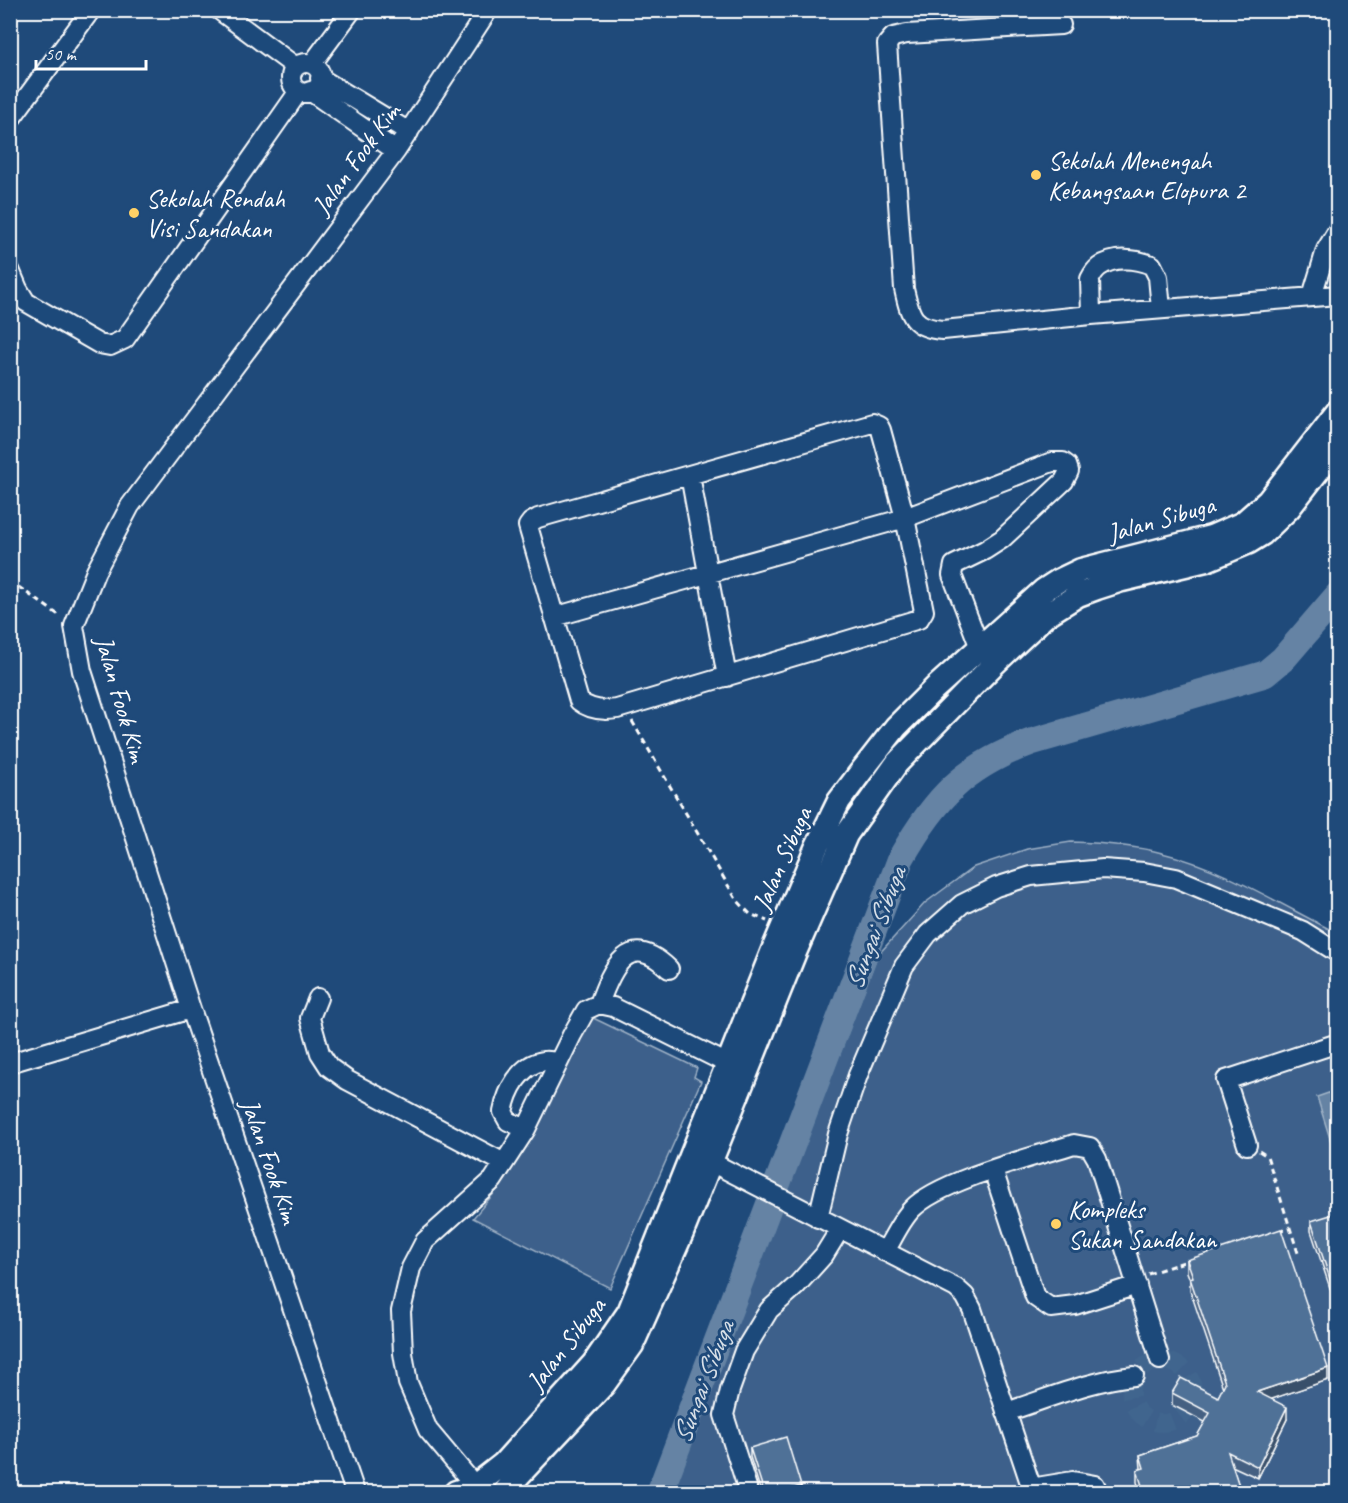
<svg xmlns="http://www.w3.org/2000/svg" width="1348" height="1503" viewBox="0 0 1348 1503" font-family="Caveat,sans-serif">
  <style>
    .green { fill: #3c618b; stroke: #9eb0c5; stroke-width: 1.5 }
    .water { fill: #6583a4; stroke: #a3b5c8; stroke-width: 1.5 }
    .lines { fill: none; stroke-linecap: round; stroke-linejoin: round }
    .river { stroke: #6583a4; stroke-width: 27 }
    .minor-tunnel { stroke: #41658e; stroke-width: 18; stroke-dasharray: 18 9; stroke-linecap: butt }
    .minor-casing { stroke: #fff; stroke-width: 22 }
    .major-casing { stroke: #fff; stroke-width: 27 }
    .path { stroke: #fff; stroke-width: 3; stroke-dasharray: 6 4.5; stroke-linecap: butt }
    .minor { stroke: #1f4a7a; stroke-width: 18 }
    .major { stroke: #1f4a7a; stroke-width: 22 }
    .wall { fill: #456182; stroke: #fff; stroke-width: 1.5 }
    .shaded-wall { fill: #384f6a; stroke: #fff; stroke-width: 1.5 }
    .building { fill: #507197; stroke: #fff; stroke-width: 1.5 }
    .poi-dot { fill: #ffd166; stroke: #1f4a7a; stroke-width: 2 }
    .labels { text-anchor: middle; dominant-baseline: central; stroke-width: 6; stroke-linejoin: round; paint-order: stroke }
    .street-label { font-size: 26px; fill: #fff; stroke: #1f4a7a }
    .poi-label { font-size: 26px; fill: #fff; stroke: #1f4a7a; text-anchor: start }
    .water-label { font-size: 27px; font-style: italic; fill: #d8e0e8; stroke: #1f4a7a }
  </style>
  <rect width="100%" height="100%" fill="#1f4a7a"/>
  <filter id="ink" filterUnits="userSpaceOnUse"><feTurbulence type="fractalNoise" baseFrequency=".0167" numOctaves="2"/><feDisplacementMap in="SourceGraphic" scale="12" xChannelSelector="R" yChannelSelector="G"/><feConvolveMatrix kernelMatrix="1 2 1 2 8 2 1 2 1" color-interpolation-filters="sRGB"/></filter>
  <g filter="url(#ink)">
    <path class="green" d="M1071 842C1102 843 1132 845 1162 853 1221 867 1283 906 1337 933V1492H672L877 956 925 903 974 867 1027 849Z
      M589 1016 697 1068 694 1077 701 1081 610 1288 473 1218 506 1179Z"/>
    <path class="water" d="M1337 1090H1338L1337 1161 1317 1097Z"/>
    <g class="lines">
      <path class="river" d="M660 1492 901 858C935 798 965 766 1031 742L1265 674 1283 659 1338 595"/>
      <path class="minor-tunnel" d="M1131 1392a31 31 0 1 1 62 0a31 31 0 1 1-62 0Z"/>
      <defs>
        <path id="minor" d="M219 10 296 67
          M1061 25 907 34 893 37 887 44 904 289C910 316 913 328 943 330L1091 315 1338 295
          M291 78a15 15 0 1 1 30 0a15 15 0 1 1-30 0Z
          M312 64 352 10
          M320 78 409 132
          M310 91 396 151
          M10 120 91 10
          M10 270 18 289 26 302 99 344 110 346 125 339 299 91
          M1312 296 1326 250 1338 230
          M1091 315 1090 279C1092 275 1095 270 1099 267 1114 256 1136 259 1152 265L1158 277 1161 309
          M872 423 879 426 881 430 905 518 924 611 919 619 617 709C604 711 590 710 579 701L528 526 531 522 538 518Z
          M690 475 727 677
          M554 617 905 518 1052 462H1063L1067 465 1069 471 1064 481 1002 539 985 550 954 565 952 575 980 648
          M318 998 310 1018 320 1053 329 1067 347 1080 504 1163
          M599 1004C612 968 628 930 669 969
          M10 1063 191 1009
          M526 1129 508 1121 503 1112C507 1091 520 1064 544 1061 548 1060 554 1062 558 1062
          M1247 1145 1226 1080 1338 1043
          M711 1162 956 1288 965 1296 972 1309 1033 1492
          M993 1170 1035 1297 1051 1308 1075 1305 1137 1285
          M818 1218 838 1134 858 1075 904 966 928 934 962 904 996 887 1031 876 1103 869 1144 872 1176 878 1303 931 1338 953
          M885 1252C893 1238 901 1220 912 1209 940 1180 1034 1157 1074 1144L1090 1147 1097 1159 1160 1360
          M1006 1412C1047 1399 1091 1380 1134 1376
          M475 1486 428 1430 408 1383 403 1353 401 1311 411 1268 425 1241 493 1180 526 1129 572 1035 586 1010 599 1004 613 1007 728 1064
          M747 1487 724 1415 730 1390 744 1351 769 1310 796 1286 824 1255 840 1229
          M1031 1488 1073 1481 1095 1485 1098 1492
          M355 1492 191 1009 82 671 74 626 96 571 130 506 396 151 488 10"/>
        <path id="major" d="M456 1492 475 1486 503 1464 594 1363 629 1312 773 950 817 846 839 801 860 773 896 727 935 688 1044 590 1058 581 1081 570 1211 537 1243 523 1268 501 1338 411
          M505 1492 518 1476 604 1384 632 1345 682 1233 795 952 846 835 897 763 994 664 1046 615 1078 595 1097 588 1122 580 1206 560 1249 542 1262 534 1289 508 1338 445"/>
      </defs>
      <use href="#minor" class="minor-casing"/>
      <use href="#major" class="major-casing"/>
      <path class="path" d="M10 581 60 616
        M632 721 736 899 750 914 767 921
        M1259 1151 1267 1156 1299 1256
        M1279 1231 1290 1227
        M1148 1274 1190 1260"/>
      <use href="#minor" class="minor"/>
      <use href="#major" class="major"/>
    </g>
    <path class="wall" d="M1311 1221 1338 1224V1292L1332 1294 1311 1231Z
      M1187 1260 1328 1380 1271 1399 1287 1419 1258 1478 1232 1466 1241 1492H1140L1137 1482V1470L1141 1469 1140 1455 1197 1436 1205 1422 1172 1405V1393L1218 1397 1223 1388 1190 1290V1280L1187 1272Z
      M750 1448 801 1492H761L750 1457Z"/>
    <path class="shaded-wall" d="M1338 1283V1292L1332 1294V1285Z
      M1328 1368V1380L1257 1404V1392Z
      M1287 1407V1419L1258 1478V1467Z
      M801 1486V1492H779Z"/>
    <path class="building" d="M1334 1214 1338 1224V1283L1332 1285 1311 1221Z
      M1281 1229 1328 1368 1257 1392 1287 1407 1258 1467 1228 1452 1241 1492H1151V1491L1144 1492 1137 1470 1144 1468 1140 1455 1197 1436 1210 1413 1172 1393 1181 1378 1218 1397 1225 1383 1190 1278 1193 1277 1187 1260Z
      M786 1437 801 1486 779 1492H764L750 1448Z"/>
  </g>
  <g class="poi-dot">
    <circle cx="1036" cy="175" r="6"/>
    <circle cx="134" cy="213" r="6"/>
    <circle cx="1056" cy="1224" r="6"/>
  </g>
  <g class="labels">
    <g class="street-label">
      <text transform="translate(356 159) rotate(-54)">Jalan Fook Kim</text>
      <text transform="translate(1161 519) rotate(-16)">Jalan Sibuga</text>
      <text transform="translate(121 699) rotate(74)">Jalan Fook Kim</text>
      <text transform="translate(782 859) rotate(-66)">Jalan Sibuga</text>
      <text transform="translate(270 1161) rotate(71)">Jalan Fook Kim</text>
      <text transform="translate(566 1344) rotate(-52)">Jalan Sibuga</text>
    </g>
    <g class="poi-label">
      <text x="1048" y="160">Sekolah Menengah<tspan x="1048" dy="30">Kebangsaan Elopura 2</tspan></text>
      <text x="146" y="198">Sekolah Rendah<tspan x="146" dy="30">Visi Sandakan</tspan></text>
      <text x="1068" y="1209">Kompleks<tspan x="1068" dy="30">Sukan Sandakan</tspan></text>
    </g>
    <g class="water-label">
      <text transform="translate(875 928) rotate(-69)">Sungai Sibuga</text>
      <text transform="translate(703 1382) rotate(-69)">Sungai Sibuga</text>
    </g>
  </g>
  <rect width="1348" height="1503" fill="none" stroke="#1f4a7a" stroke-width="36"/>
  <rect x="18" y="18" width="1312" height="1467" fill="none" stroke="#fff" stroke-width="2" filter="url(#ink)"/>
  <path d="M36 60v9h110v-9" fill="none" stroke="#ffffff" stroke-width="3"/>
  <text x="45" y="60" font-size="18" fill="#ffffff" stroke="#1f4a7a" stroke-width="4.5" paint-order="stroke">50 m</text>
</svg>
